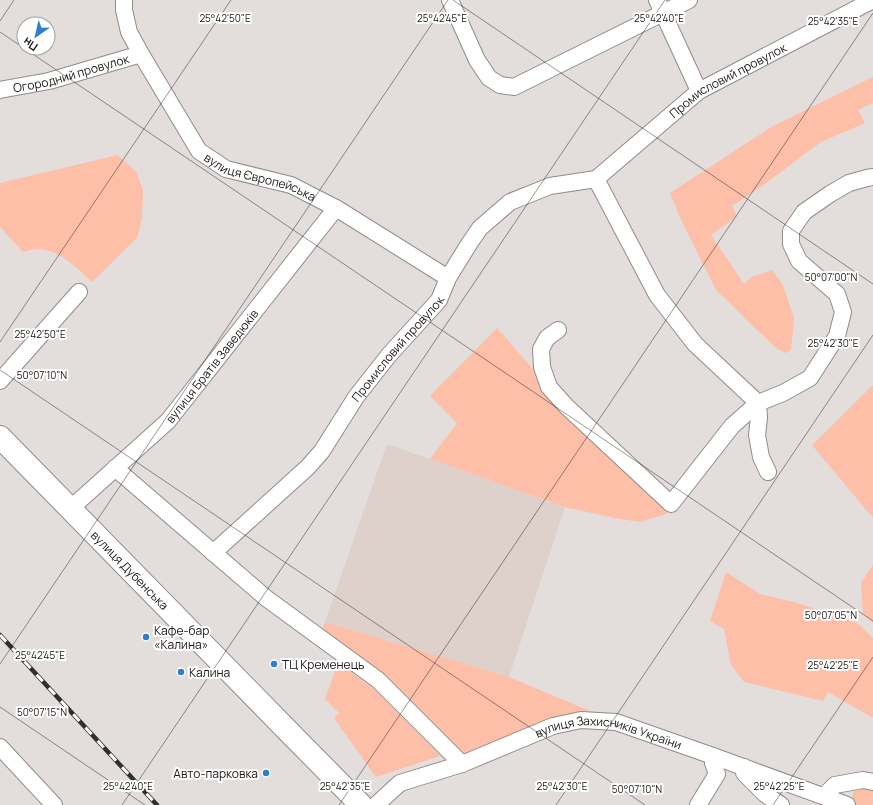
<svg xmlns="http://www.w3.org/2000/svg" width="873" height="805" viewBox="0 0 873 805" font-family="Manrope,sans-serif">
  <style>
    .built { fill: #ded0cb }
    .green { fill: #febfa8 }
    .lines { fill: none; stroke-linecap: round; stroke-linejoin: round }
    .minor-casing { stroke: #918b89; stroke-width: 18 }
    .highway-casing { stroke: #918b89; stroke-width: 24 }
    .minor { stroke: #fff; stroke-width: 16 }
    .highway { stroke: #fff; stroke-width: 22 }
    .rail-casing { stroke: #312f2e; stroke-width: 4.5 }
    .rail { stroke: #fff; stroke-width: 3; stroke-dasharray: 9; stroke-linecap: butt }
    .ticks { fill: none; stroke: #1b1918; stroke-width: 1; stroke-opacity: 0.45 }
    .poi-dot { fill: #2e80cf; stroke: #fff; stroke-width: 1.5 }
    .labels { text-anchor: middle; dominant-baseline: central; stroke-width: 4; stroke-linejoin: round; paint-order: stroke }
    .street-label { font-size: 12px; fill: #1b1918; stroke: #fff }
    .poi-label { font-size: 12px; fill: #1b1918; stroke: #fff; text-anchor: start }
    .ticks-label { font-size: 10px; text-anchor: middle; fill: #1b1918; stroke: #fff; stroke-width: 4; stroke-linejoin: round; paint-order: stroke }
  </style>
  <rect width="100%" height="100%" fill="#e3dddb"/>
  <path class="built" d="M387 444 565 507 509 677 325 622Z"/>
  <path class="green" d="M873 77V103L858 110 865 123 821 142 765 184 732 206 737 216 711 235 744 284 752 277 772 270 783 285 794 318 791 350 786 353 777 349 716 290 681 220 670 193 773 126Z
    M118 155 137 173 143 191 142 219 137 238 92 282C77 268 60 250 38 249 33 249 27 251 23 252L0 227V183Z
    M497 328 549 387 671 504 666 514 640 522 614 518 565 507 430 459 457 423 430 396Z
    M873 385V518L812 445Z
    M873 565V623L863 613 861 583Z
    M726 572 760 594 798 603 857 623 873 638V718L828 692 823 701 744 682 731 665 724 629 710 621Z
    M325 622 509 677 616 722 581 720 462 764 320 637Z
    M338 663 373 688 440 756 376 777 334 718 339 713 325 699Z
    M873 782V805H851L854 788Z"/>
  <g class="lines">
    <defs>
      <g id="minor">
        <path id="s1" d="M124 0V10L129 32 141 54 199 151 226 169 291 185 336 208 448 278"/>
        <path d="M450 0 477 60 489 78 500 85 514 87 689 0"/>
        <path d="M657 0 699 91"/>
        <path id="s2" d="M0 90 49 81 141 54"/>
        <path d="M596 179 657 295 695 344 758 403"/>
        <path d="M558 330 547 338 541 349 542 367 549 387 566 406 671 504 732 426 758 403 783 393 810 378 837 336 843 312 837 294 799 261 791 244V231L804 212 830 194 849 183 867 178 873 177"/>
        <path d="M0 381 79 292"/>
        <path d="M758 403 759 418 757 435 761 457 768 472"/>
        <path d="M115 468 266 598 378 680 462 764"/>
        <path id="s3" d="M70 509 168 421 336 208"/>
        <path id="s4" d="M213 553 308 467 322 451 356 397 389 355 439 300 448 278 469 244 480 228 510 202 550 186 596 179 699 91 873 0"/>
        <path d="M0 747 54 805"/>
        <path d="M744 767V773L765 794 781 805"/>
        <path d="M824 796 835 785 863 780 873 782"/>
        <path id="s5" d="M376 805 400 783 462 764 553 726 581 720 616 722 713 756 847 805"/>
        <path d="M698 805 717 774 713 763V756"/>
      </g>
      <g id="highway">
        <path id="s6" d="M0 437 288 731 361 805"/>
      </g>
    </defs>
    <use href="#minor" class="minor-casing"/>
    <use href="#highway" class="highway-casing"/>
    <use href="#minor" class="minor"/>
    <use href="#highway" class="highway"/>
    <defs>
      <path id="rail" d="M0 635 157 805"/>
    </defs>
    <use href="#rail" class="rail-casing"/>
    <use href="#rail" class="rail"/>
  </g>
  <path class="ticks" d="M453 0 873 284M0 21 14 0M0 32 873 621M0 342 231 0M0 370 645 805M0 664 448 0M0 707 145 805M122 805 665 0M339 805 873 13M556 805 873 335M773 805 873 657"/>
  <g class="poi-dot">
    <circle cx="146" cy="637" r="4"/>
    <circle cx="274" cy="664" r="4"/>
    <circle cx="181" cy="672" r="4"/>
    <circle cx="266" cy="773" r="4"/>
  </g>
  <g class="labels">
    <g class="street-label">
      <text stroke="none"><textPath href="#s2" startOffset="73">Огородний провулок</textPath></text>
      <text stroke="none"><textPath href="#s4" startOffset="719">Промисловий провулок</textPath></text>
      <text stroke="none"><textPath href="#s1" startOffset="238">вулиця Європейська</textPath></text>
      <text stroke="none"><textPath href="#s4" startOffset="277">Промисловий провулок</textPath></text>
      <text stroke="none"><textPath href="#s3" startOffset="202">вулиця Братів Заведюків</textPath></text>
      <text stroke="none"><textPath href="#s6" startOffset="186">вулиця Дубенська</textPath></text>
      <text stroke="none"><textPath href="#s5" startOffset="253">вулиця Захисників України</textPath></text>
    </g>
    <g class="poi-label">
      <text x="154" y="630">Кафе-бар<tspan x="154" dy="14">«Калина»</tspan></text>
      <text x="282" y="664">ТЦ Кременець</text>
      <text x="189" y="672">Калина</text>
      <text x="258" y="773" text-anchor="end">Авто-парковка</text>
    </g>
  </g>
  <g class="ticks-label">
    <text x="225" y="22">25°42'50"E</text>
    <text x="442" y="22">25°42'45"E</text>
    <text x="659" y="22">25°42'40"E</text>
    <text x="833" y="25">25°42'35"E</text>
    <text x="831" y="281">50°07'00"N</text>
    <text x="40" y="338">25°42'50"E</text>
    <text x="833" y="347">25°42'30"E</text>
    <text x="42" y="379">50°07'10"N</text>
    <text x="831" y="619">50°07'05"N</text>
    <text x="40" y="659">25°42'45"E</text>
    <text x="833" y="669">25°42'25"E</text>
    <text x="42" y="716">50°07'15"N</text>
    <text x="128" y="790">25°42'40"E</text>
    <text x="345" y="790">25°42'35"E</text>
    <text x="562" y="790">25°42'30"E</text>
    <text x="779" y="790">25°42'25"E</text>
    <text x="637" y="793">50°07'10"N</text>
  </g>
  <g transform="translate(36 36) rotate(214)"><circle r="19" fill="#ffffff" stroke="#a4a3a3"/>
  <path d="M0-3L7 15L0 10L-7 15Z" fill="#2e80cf"/>
  <text y="-6" font-size="11" font-weight="bold" text-anchor="middle" fill="#1b1918">Пн</text>
  </g>
</svg>
